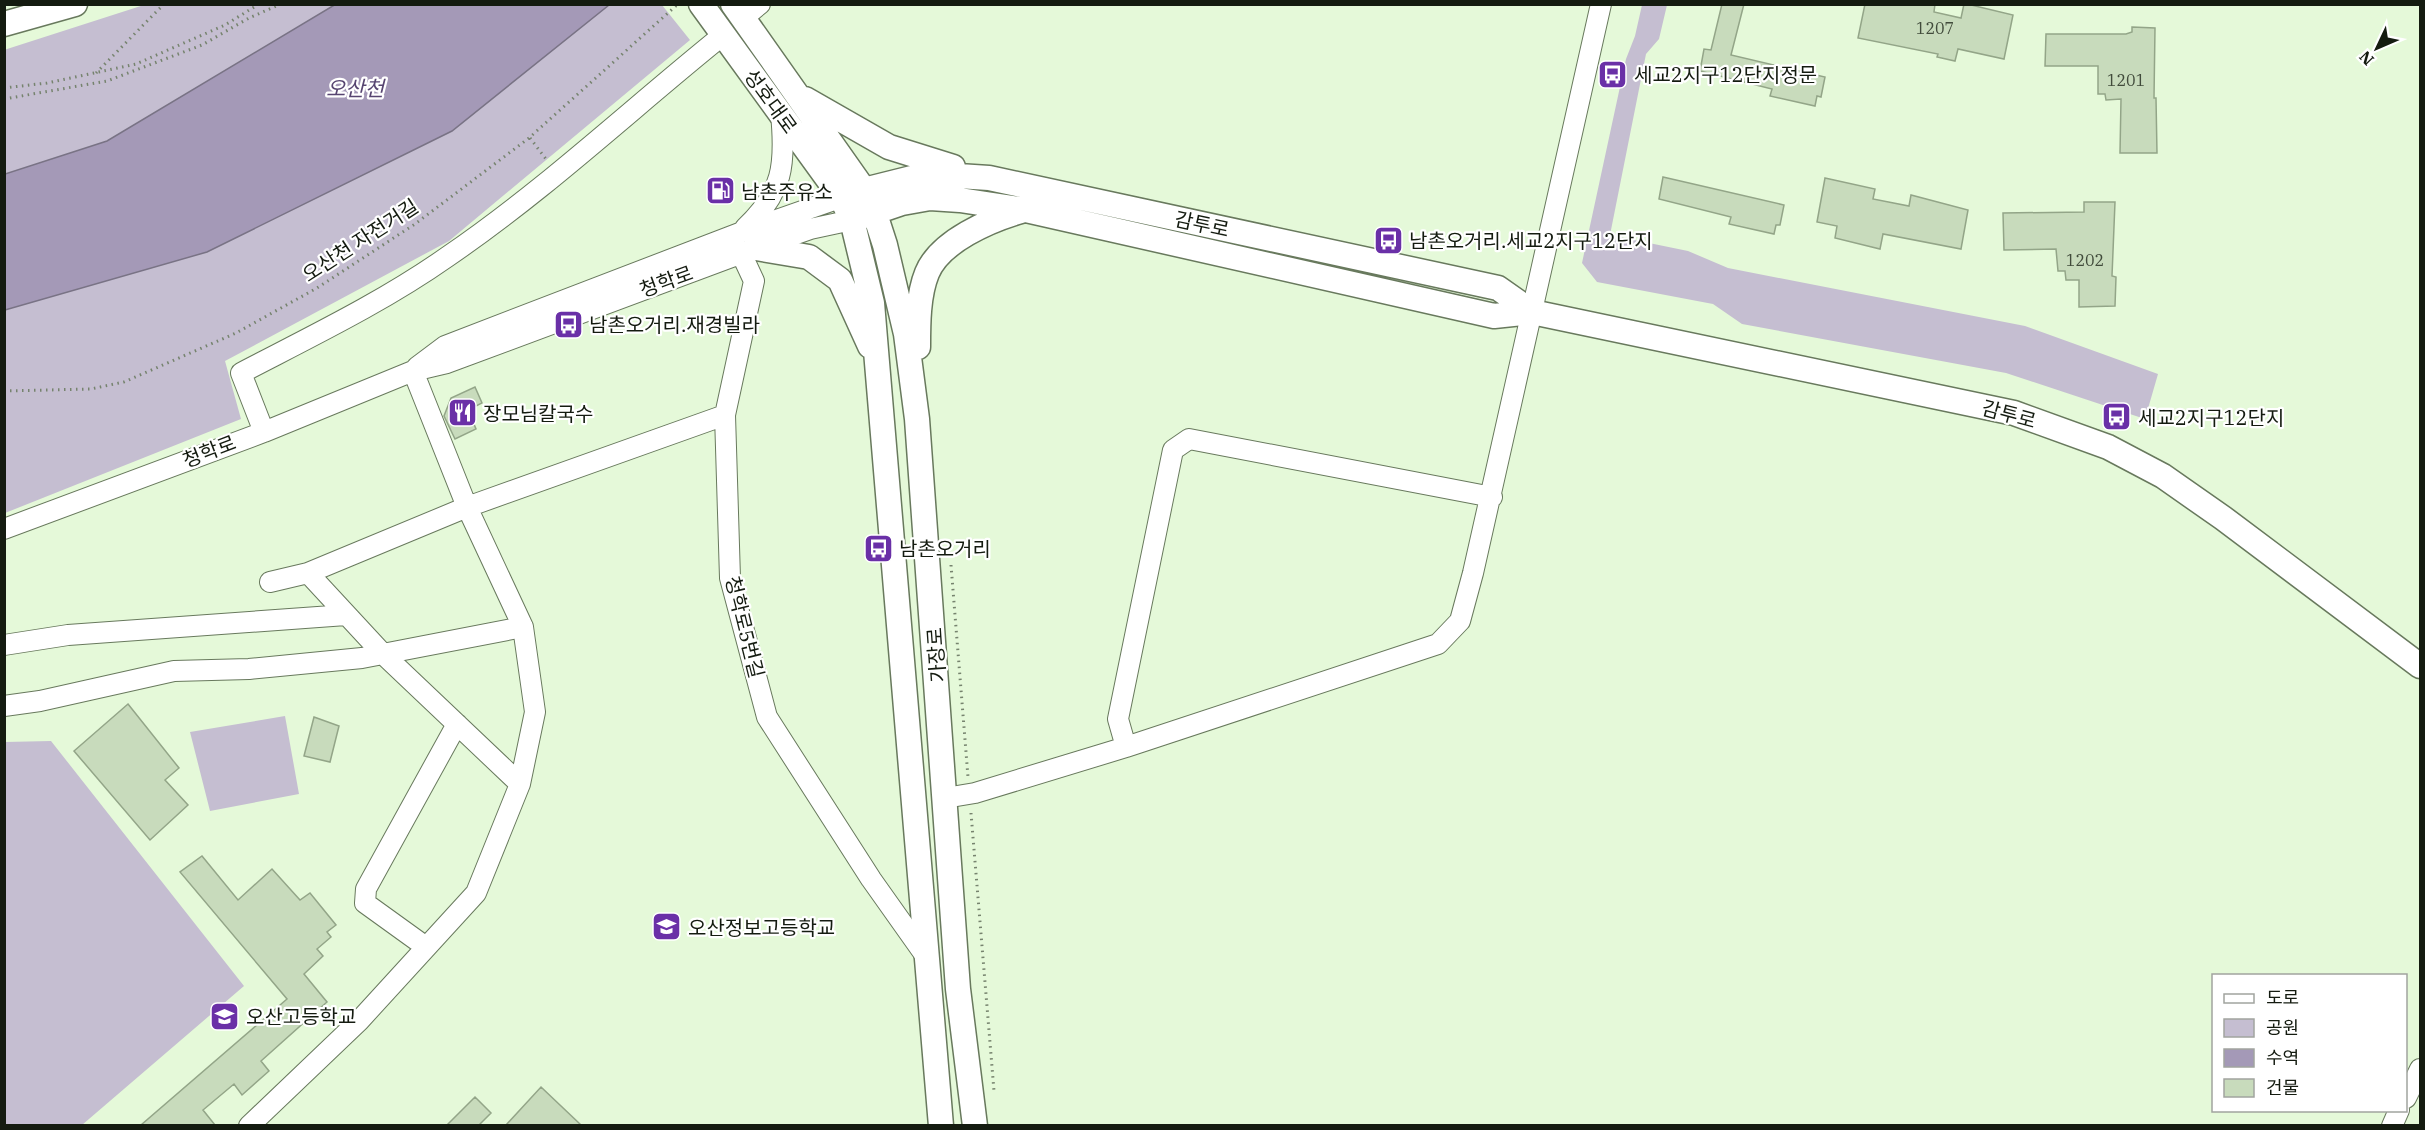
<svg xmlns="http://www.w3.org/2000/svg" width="2425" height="1130" viewBox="0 0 2425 1130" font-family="'IBM Plex Serif','Noto Sans KR',serif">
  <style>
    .green { fill: #c5bed1 }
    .water { fill: #a499b7; stroke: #797385; stroke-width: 1.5 }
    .building { fill: #c8dbbc; stroke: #93a588; stroke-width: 1.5 }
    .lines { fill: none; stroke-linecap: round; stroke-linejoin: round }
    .minor-casing { stroke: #68795d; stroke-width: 22 }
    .major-casing { stroke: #68795d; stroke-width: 27 }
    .path { stroke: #76836e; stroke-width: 3; stroke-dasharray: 1.5 4.5; stroke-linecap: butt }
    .minor { stroke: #fff; stroke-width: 20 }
    .major { stroke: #fff; stroke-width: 24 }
    .labels { text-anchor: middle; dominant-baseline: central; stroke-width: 4.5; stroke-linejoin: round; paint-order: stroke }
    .number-label { font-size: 16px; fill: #414b3b }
    .poi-label { font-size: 20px; fill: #141b10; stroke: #fff; text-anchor: start }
    .street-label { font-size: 20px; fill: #141b10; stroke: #fff }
    .water-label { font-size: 21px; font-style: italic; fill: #574571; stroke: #fff }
  </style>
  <rect width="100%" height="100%" fill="#e5f9d9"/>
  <path class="green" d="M147 4 662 5 690 40 449 241 225 361 241 419 5 513 4 50Z
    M1642 5H1667L1659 39 1646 54 1610 235 1688 251 1728 268 2025 326 2158 374 2145 419 2006 373 1742 324 1713 304 1597 282 1582 263 1626 59 1635 36Z
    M285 716 299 794 210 811 190 732Z
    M51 741 244 986 82 1125H5V742Z"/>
  <path class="water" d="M336 4 609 5 452 131 207 252 5 310V174L107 141Z"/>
  <path class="building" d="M1722 4H1744L1731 55 1825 77 1821 97 1817 96 1815 106 1770 96 1772 89 1700 71 1704 49 1711 50Z
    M1865 4H1935L1934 12 1961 18 1964 4H1967L2013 15 2004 59 1958 49 1955 61 1937 57 1938 54 1858 38Z
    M2132 27 2155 28 2154 98H2156L2157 153H2120L2121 99 2106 100 2105 94H2098V66H2045L2046 34H2126L2132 32Z
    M1663 177 1784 205 1780 225H1776L1774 234 1729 224 1731 217 1659 199Z
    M1825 178 1875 189 1873 199 1909 206 1911 195 1968 210 1961 249 1883 234 1880 249 1835 238 1837 226 1817 222Z
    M2084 202H2115L2112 276 2116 277 2115 306 2079 307V280H2066L2065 271H2058L2056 249 2004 250 2003 213 2084 212Z
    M475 387 482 403 468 410 476 429 455 439 444 416 451 398Z
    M128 704 179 768 165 780 188 805 150 840 74 751Z
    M314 717 339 726 330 762 304 756Z
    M202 856 238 900 272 869 300 900 310 893 336 925 327 932 331 937 317 949 323 956 304 974 327 1002 261 1061 269 1071 242 1095 234 1084 203 1110 215 1125H141L287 999 180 872Z
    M541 1087 581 1125H506Z
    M475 1097 491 1113 479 1125H447Z"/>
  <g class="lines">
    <defs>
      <path id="minor" d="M743 18 760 4
        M745 228C783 193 786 164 781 114
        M741 253 754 281 725 415 730 578 767 717 871 879 927 958
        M417 367 445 346 742 232 854 193
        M413 371 467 507 725 415
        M264 432 241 373C310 337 383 302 447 257 544 191 631 109 723 35
        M4 529 264 432 413 371 447 363 756 248 810 229 852 220
        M308 573 383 654 520 784
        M4 645 68 635 346 615
        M4 706 40 701 174 671 249 669 362 658 523 627
        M1126 747 1118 719 1173 450 1189 439 1492 497
        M945 798 975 793 1126 747 1438 644 1460 621 1473 573 1601 4
        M426 947 365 903 366 889 457 724
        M2406 1098 2420 1069
        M249 1126 359 1021 476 893 520 784 535 712 523 627 467 507 308 573 270 582
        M2392 1126 2399 1110"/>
      <path id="major" d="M701 4 841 197 852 220 872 303 941 1126
        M733 4 864 190 874 211 885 245 906 334 917 419 958 989 975 1126
        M4 24 75 4
        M805 99 889 147 953 167
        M864 190 928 174 989 178 1498 288 1532 312
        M852 220 902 203 930 198 960 200 1026 210 1494 316 1532 312 2014 413 2108 447 2163 476 2223 518 2420 666
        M756 248 809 257 840 280 870 346
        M918 347C918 324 918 295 927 273 940 241 990 220 1021 211"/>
    </defs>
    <use href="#minor" class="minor-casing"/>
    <use href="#major" class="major-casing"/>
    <path class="path" d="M96 73 164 4
      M4 88 47 83 136 64 225 25 259 4
      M4 99 107 81 202 45 249 18 281 4
      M530 138 546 159
      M4 391 91 389 124 382 236 333 317 288 415 224 529 138 678 4
      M951 565 968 777
      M971 813 994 1091"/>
    <use href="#minor" class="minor"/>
    <use href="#major" class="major"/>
  </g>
  <defs>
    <symbol id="bus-square" viewBox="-11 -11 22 22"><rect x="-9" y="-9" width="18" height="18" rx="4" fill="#6a30a7" stroke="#fff"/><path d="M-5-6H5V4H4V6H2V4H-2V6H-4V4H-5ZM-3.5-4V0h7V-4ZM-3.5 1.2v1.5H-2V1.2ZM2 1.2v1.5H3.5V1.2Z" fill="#fff"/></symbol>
    <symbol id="fuel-square" viewBox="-11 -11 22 22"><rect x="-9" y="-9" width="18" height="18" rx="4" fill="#6a30a7" stroke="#fff"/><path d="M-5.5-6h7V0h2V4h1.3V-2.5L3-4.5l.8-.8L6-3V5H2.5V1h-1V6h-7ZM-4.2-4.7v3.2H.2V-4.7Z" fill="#fff"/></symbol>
    <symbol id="restaurant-square" viewBox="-11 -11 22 22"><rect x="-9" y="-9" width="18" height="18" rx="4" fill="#6a30a7" stroke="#fff"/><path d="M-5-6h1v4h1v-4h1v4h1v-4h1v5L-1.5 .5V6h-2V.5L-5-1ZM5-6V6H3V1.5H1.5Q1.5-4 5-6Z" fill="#fff"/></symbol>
    <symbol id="school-square" viewBox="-11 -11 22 22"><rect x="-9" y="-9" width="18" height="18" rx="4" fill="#6a30a7" stroke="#fff"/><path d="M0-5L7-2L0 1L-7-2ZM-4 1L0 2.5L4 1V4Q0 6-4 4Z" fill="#fff"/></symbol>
  </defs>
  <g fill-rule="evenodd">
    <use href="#bus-square" x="1596" y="58" width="33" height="33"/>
    <use href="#fuel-square" x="704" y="174" width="33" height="33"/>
    <use href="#bus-square" x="1372" y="224" width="33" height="33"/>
    <use href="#bus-square" x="552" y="308" width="33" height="33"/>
    <use href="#restaurant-square" x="446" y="396" width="33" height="33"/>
    <use href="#bus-square" x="2100" y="400" width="33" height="33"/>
    <use href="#bus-square" x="862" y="532" width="33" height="33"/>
    <use href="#school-square" x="650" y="910" width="33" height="33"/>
    <use href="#school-square" x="208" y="1000" width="33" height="33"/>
  </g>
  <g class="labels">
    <g class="number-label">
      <text x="1935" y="28">1207</text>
      <text x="2126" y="80">1201</text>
      <text x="2085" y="260">1202</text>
    </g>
    <g class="poi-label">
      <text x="1634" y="74">세교2지구12단지정문</text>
      <text x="741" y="191">남촌주유소</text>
      <text x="1409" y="240">남촌오거리.세교2지구12단지</text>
      <text x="589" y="324">남촌오거리.재경빌라</text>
      <text x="483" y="413">장모님칼국수</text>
      <text x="2138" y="417">세교2지구12단지</text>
      <text x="899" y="548">남촌오거리</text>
      <text x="688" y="927">오산정보고등학교</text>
      <text x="246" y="1016">오산고등학교</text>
    </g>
    <g class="street-label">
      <text transform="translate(771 101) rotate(54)">성호대로</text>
      <text transform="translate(1202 224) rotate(12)">감투로</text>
      <text transform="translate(360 240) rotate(-33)">오산천 자전거길</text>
      <text transform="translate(666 281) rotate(-20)">청학로</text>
      <text transform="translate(2009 414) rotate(15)">감투로</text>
      <text transform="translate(209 451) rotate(-21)">청학로</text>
      <text transform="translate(745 627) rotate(76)">청학로5번길</text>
      <text transform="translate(936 655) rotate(-94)">가장로</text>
    </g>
    <g class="water-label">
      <text x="355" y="88">오산천</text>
    </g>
  </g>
  <rect width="2425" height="1130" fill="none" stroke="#141b10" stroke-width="12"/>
  <rect x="2212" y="974" width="195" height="138" fill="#ffffff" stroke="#a1a49f" stroke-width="1.5"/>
  <rect x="2224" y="994" width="30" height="9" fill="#ffffff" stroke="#a1a49f" stroke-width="1.5"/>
  <text x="2266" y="1004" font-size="18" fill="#141b10">도로</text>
  <rect x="2224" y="1019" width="30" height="18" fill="#c5bed1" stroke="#a1a49f" stroke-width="1.5"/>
  <text x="2266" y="1034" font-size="18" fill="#141b10">공원</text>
  <rect x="2224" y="1049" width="30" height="18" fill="#a499b7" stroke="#a1a49f" stroke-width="1.5"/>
  <text x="2266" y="1064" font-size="18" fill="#141b10">수역</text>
  <rect x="2224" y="1079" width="30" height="18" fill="#c8dbbc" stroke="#a1a49f" stroke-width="1.5"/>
  <text x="2266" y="1094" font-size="18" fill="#141b10">건물</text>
  <g transform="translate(2377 48) rotate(226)" stroke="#ffffff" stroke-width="4.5" paint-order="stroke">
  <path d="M0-4.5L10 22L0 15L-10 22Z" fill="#141b10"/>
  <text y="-9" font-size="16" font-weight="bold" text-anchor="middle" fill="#141b10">N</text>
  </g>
</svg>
